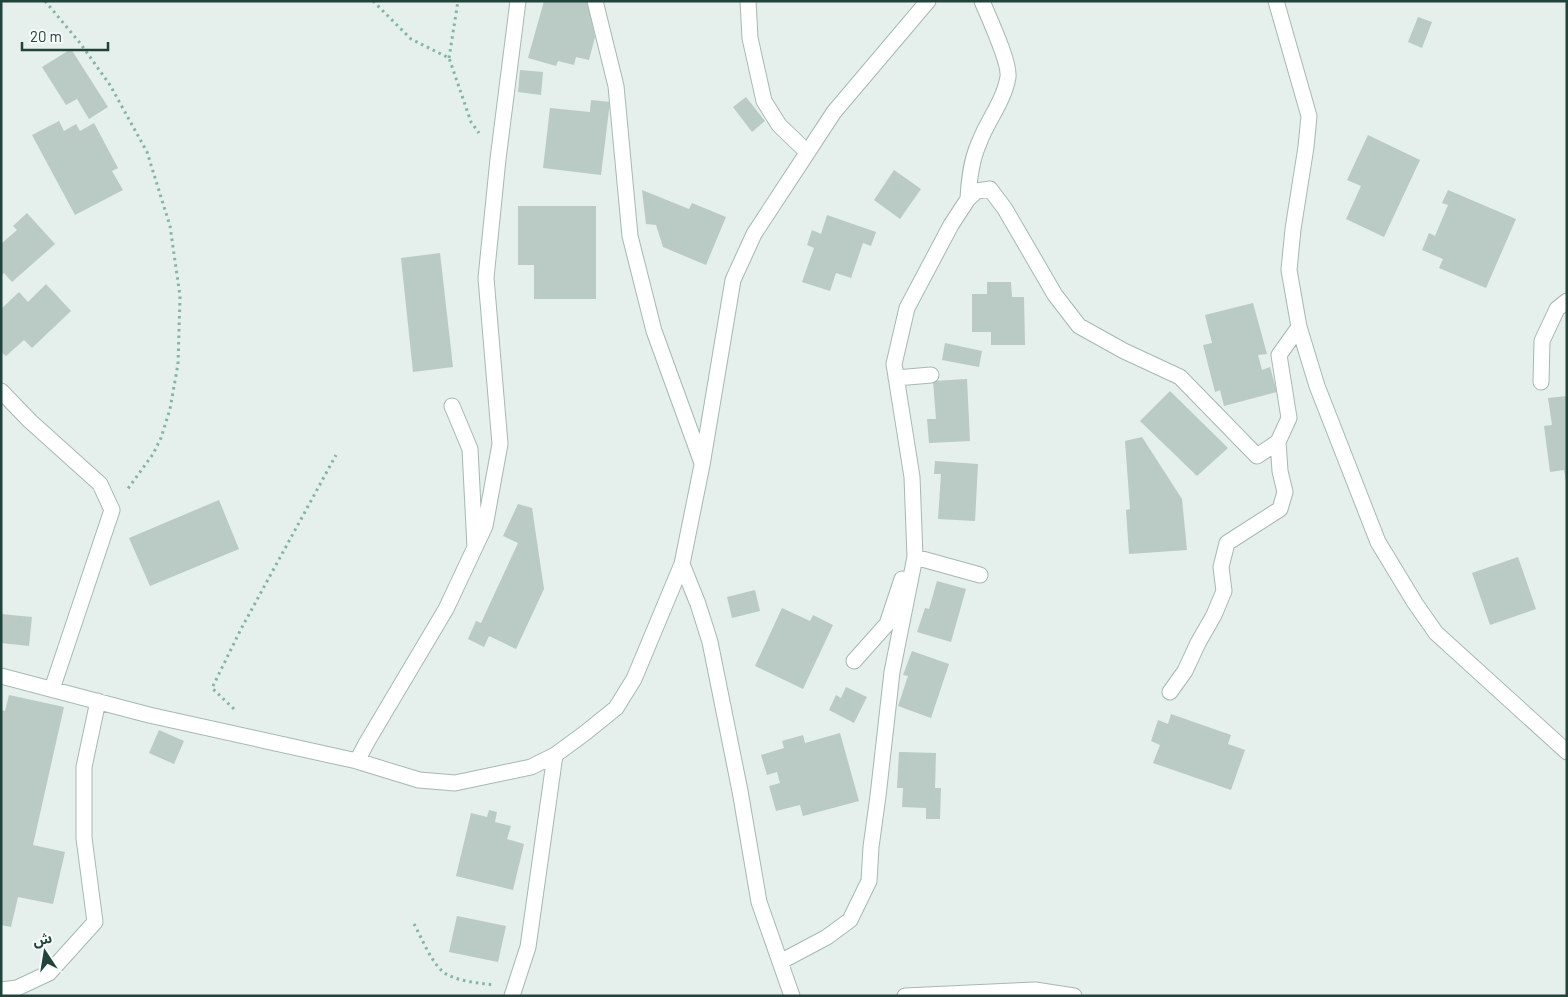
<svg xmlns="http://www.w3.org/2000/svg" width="1568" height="997" viewBox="0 0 1568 997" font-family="Barlow,'Noto Sans Arabic',sans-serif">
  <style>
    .building { fill: #bacac4 }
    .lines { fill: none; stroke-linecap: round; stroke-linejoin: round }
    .minor-casing { stroke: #a7b8b3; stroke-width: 17 }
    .path { stroke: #83b5a6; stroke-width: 3; stroke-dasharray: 2.5 4; stroke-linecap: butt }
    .minor { stroke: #fff; stroke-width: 15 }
  </style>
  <rect width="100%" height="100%" fill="#e5efeb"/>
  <path class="building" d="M544 1H587L595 37 589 60 576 57 574 65 558 61 556 66 528 58Z
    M1418 17 1432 22 1422 48 1408 42Z
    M71 49 108 107 89 119 77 99 66 105 42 67Z
    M520 70 543 72 541 95 518 92Z
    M746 97 765 121 752 132 733 107Z
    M591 100 610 102 601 175 543 168 550 108 590 112Z
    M59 121 64 131 76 124 80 131 94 123 118 168 112 171 123 190 75 215 32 135Z
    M1368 135 1420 160 1384 237 1346 219 1361 186 1347 180Z
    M894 170 921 189 900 219 874 200Z
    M642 190 689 209 692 203 726 217 706 265 663 247 656 225 646 224Z
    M1448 190 1516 219 1486 288 1439 268 1443 259 1422 250 1429 233 1435 236 1448 205 1442 203Z
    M518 206H596V299H534V265H518Z
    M27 213 55 244 12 282 4 273 1 276V244L17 230 13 226Z
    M827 215 876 232 871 246 863 243 851 278 836 273 830 291 802 282 814 248 807 245 812 230 821 234Z
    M440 253 453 367 413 372 401 258Z
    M987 282H1011L1012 297H1024L1025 345H991V332H972V294H987Z
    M46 284 71 311 32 348 24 340 6 356 1 352V309L19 292 28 302Z
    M1253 303 1267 354 1258 355 1262 370 1270 367 1277 392 1224 406 1220 390 1215 392 1203 345 1212 343 1205 315Z
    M945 343 982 351 979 367 942 360Z
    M967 379 970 441 929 443 927 419H936L933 381Z
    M1170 391 1228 448 1197 476 1140 421Z
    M1567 396V481H1566L1564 470 1550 472 1544 426 1552 425 1548 398Z
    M1142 437 1182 499 1187 550 1129 554 1126 510 1130 509 1125 441Z
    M935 461 978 464 975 521 938 519 941 474H934Z
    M219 500 239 549 150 586 129 538Z
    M518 504 532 508 544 589 516 649 489 636 484 647 468 639 476 621 481 623 518 543 503 536Z
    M1518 557 1536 609 1490 625 1472 573Z
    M937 581 966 589 951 642 917 632 925 608 929 609Z
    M755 590 760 611 732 618 727 597Z
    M782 608 810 621 813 615 833 625 803 689 755 666Z
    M1 614 32 617 29 646 1 643Z
    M912 651 949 664 931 718 898 706 908 676 903 675Z
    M846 687 867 697 854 723 829 710 836 695 841 698Z
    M9 695 64 707 33 845 65 852 53 904 18 897 11 927 1 925V710L5 711Z
    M1171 714 1231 735 1228 744 1245 750 1231 790 1153 763 1160 745 1151 741 1158 720 1168 724Z
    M159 730 184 741 174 764 149 753Z
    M840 733 859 801 803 816 800 805 776 811 769 786 780 783 777 772 767 775 761 755 784 748 782 741 803 735 805 743Z
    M899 752 936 753 935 788H941L940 819H926V808L902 807 903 788H897Z
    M489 810 497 812 495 822 511 826 507 839 524 844 513 890 456 876 471 813 487 817Z
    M457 916 506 926 498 962 449 952Z"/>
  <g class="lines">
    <defs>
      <path id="minor" d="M595 1 616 86 630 236 654 331 702 463
        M748 1 750 38 764 101 779 125 807 152
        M1276 1 1309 116 1306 147 1293 229 1289 270 1299 327 1317 386 1378 542 1415 603 1436 633 1567 752
        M968 199C969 179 971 161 979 143 987 121 1004 101 1008 77 1010 62 988 16 982 1
        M896 378 931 375
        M1541 382 1542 341 1557 309 1567 301
        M1 391 30 421 100 484 112 510 52 689
        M452 406 470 449 475 547
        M915 557 980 575
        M682 564 698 604 710 642 740 791 759 902 792 996
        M854 661 887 624 902 579
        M1 676 149 715 357 761 419 780 455 783 531 767 555 755 585 733 616 708 634 679 682 564 702 465 733 280 754 234 834 112 928 1
        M1170 692 1185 671 1198 643 1214 615 1224 591 1221 567 1227 543 1280 509 1285 492 1280 471 1278 442
        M357 761 367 742 446 609 485 526 500 444 486 278 498 159 518 1
        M780 962 827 937 850 920 869 881 871 847 878 796 892 672 915 557 912 477 894 364 907 308 951 225 968 199 977 191 990 189 1005 209 1055 295 1079 326 1124 351 1180 377 1257 456 1278 442 1289 418 1279 355 1299 327
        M1 990 17 988 49 973 95 922 84 838V767L98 701
        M512 996 528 947 555 755
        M905 996 1035 990 1074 996"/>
    </defs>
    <use href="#minor" class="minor-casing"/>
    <path class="path" d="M45 1 80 43 110 85 147 152 170 226 180 296 178 364 170 409 161 438 153 454 127 490
      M373 1 411 39 449 58 471 122 479 133
      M449 58 458 1
      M234 709 212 688 241 629 336 455
      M414 924C422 938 433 968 448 975 462 982 479 983 494 985"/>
    <use href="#minor" class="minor"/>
  </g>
  <rect width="1568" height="997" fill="none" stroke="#22433b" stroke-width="5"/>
  <g transform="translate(45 952) rotate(348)" stroke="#f6fbf9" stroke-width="4" paint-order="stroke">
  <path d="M0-4L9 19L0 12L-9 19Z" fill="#22433b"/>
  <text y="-8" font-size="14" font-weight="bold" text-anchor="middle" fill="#22433b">ش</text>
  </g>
  <path d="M22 42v8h86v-8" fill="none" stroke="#22433b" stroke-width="2.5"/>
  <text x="30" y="42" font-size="15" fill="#22433b" stroke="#f6fbf9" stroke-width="4" paint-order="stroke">20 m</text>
</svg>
